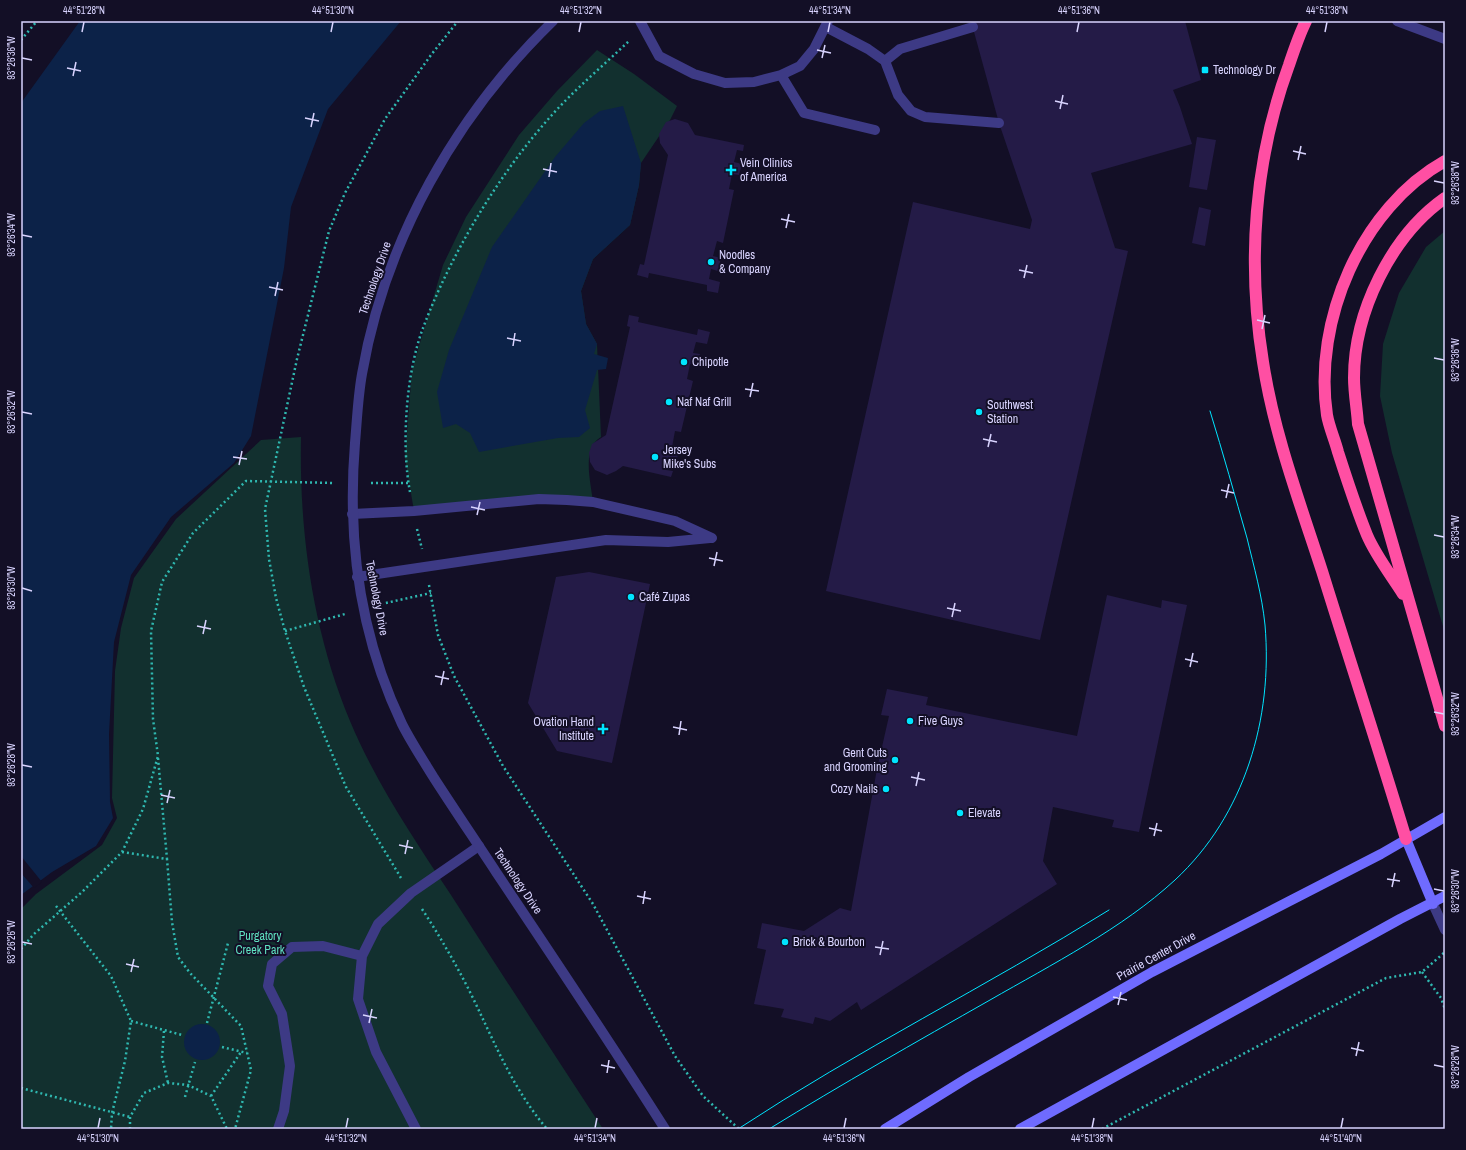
<svg xmlns="http://www.w3.org/2000/svg" width="1466" height="1150" viewBox="0 0 1466 1150" font-family="'Archivo Narrow',sans-serif">
  <style>
    .green { fill: #12302f }
    .water { fill: #0c2248 }
    .pier { fill: #130f26 }
    .building { fill: #241b47 }
    .lines { fill: none; stroke-linecap: round; stroke-linejoin: round }
    .path { stroke: #2fb8b0; stroke-width: 2.5; stroke-dasharray: 2 3; stroke-linecap: butt }
    .service { stroke: #3d3a85; stroke-width: 10 }
    .tertiary { stroke: #3d3a85; stroke-width: 10 }
    .secondary { stroke: #6f6bff; stroke-width: 10 }
    .motorway { stroke: #ff4fa3; stroke-width: 12 }
    .tram { stroke: #00e5ff; stroke-width: 1 }
    .ticks { fill: none; stroke: #d9d4ff; stroke-width: 1.5 }
    .poi-dot { fill: #00e5ff; stroke: #130f26; stroke-width: 1.5 }
    .labels { text-anchor: middle; dominant-baseline: central; stroke-width: 4; stroke-linejoin: round; paint-order: stroke }
    .poi-label { font-size: 12px; fill: #d9d4ff; stroke: #130f26; text-anchor: start }
    .street-label { font-size: 12px; fill: #d9d4ff; stroke: #130f26 }
    .park-label { font-size: 12px; fill: #5fe0c0; stroke: #130f26 }
    .neatline { fill: none; stroke: #d9d4ff; stroke-width: 1.5 }
    .ticks-label { font-size: 10px; text-anchor: middle; fill: #d9d4ff }
  </style>
  <rect width="100%" height="100%" fill="#130f26"/>
  <path class="green" d="M597 50 634 74 677 106 670 120 641 163 639 185 630 225 593 259 581 291 586 324 597 344 601 437C581 448 591 483 593 502L567 500 414 511 405 458 412 370 443 265 466 217 519 135 557 91Z
    M1445 231V633L1392 453 1380 396 1383 344 1399 293 1426 247Z
    M301 437C299 533 313 632 350 721 376 783 414 839 451 895 501 973 552 1051 603 1129H21V909L36 894 102 845 117 818 112 798 115 671 121 628 134 578 176 519 261 440Z"/>
  <path class="water" d="M80 21H401L328 109 291 207 284 268 251 436 234 463 171 517 131 575 114 642 109 734 110 802 113 818 96 846 52 872 21 895V103Z
    M623 106 641 163 639 185 630 225 593 259 581 291 586 324 597 344 594 354 608 358 606 369 597 370 585 410 590 428 579 437 558 438 479 452 470 433 456 424 443 428 437 392 449 350 492 247 555 157 584 123 600 111Z
    M184 1042a18 18 0 1 1 36 0a18 18 0 1 1-36 0Z"/>
  <path class="pier" d="M21 856 42 882 34 888 21 873Z"/>
  <path class="building" d="M971 21H1185L1201 80 1173 90 1180 107 1192 144 1091 173 1115 248 1128 251 1040 640 826 591 913 202 1030 229 1032 220 999 123Z
    M675 119 688 123 695 135 744 145 743 151 737 150 734 162 742 164 739 175 732 174 729 189 734 190 723 243 717 241 713 256 721 258 718 271 711 269 709 279 720 282 718 293 707 291V285L649 273 648 278 637 275 640 264 644 265 668 155 660 143 659 134 666 122Z
    M1197 137 1216 140 1207 190 1189 187Z
    M1199 207 1211 210 1205 246 1192 243Z
    M629 315 639 317 638 322 697 335 698 329 710 332 707 344 696 342 693 353 700 354 697 366 690 364 687 379 693 381 681 432 675 431 672 447 679 448 677 459 669 458 666 470 673 471 671 477 623 466 616 471 607 475 595 470 590 462 589 453 592 444 606 435 630 327 627 326Z
    M589 572 650 584 612 763 557 751 528 703 556 577Z
    M1107 595 1161 608 1162 600 1187 605 1139 832 1112 827 1114 820 1053 807 1043 861 1057 884 861 1010 857 1002 830 1021 815 1017 813 1024 781 1017 784 1009 754 1004 766 950 757 948 762 923 804 931 840 908 851 911 877 769 889 716 881 715 887 689 928 697 926 705 1077 736Z"/>
  <g class="lines">
    <path class="path" d="M21 40 37 21
      M371 483H408
      M410 492C401 445 406 373 423 328 451 254 498 175 551 116 575 89 604 65 630 40
      M417 529 422 549
      M429 585 438 635 454 676 503 766 593 904 675 1056 703 1096 739 1129
      M381 604 431 593
      M285 631 345 614
      M158 758 167 859
      M122 852 167 859 172 922 178 957 190 973 241 1026 251 1070 235 1129
      M401 878 346 787 304 687 285 631 276 598 269 559 265 509 297 359 329 231 345 193 385 119 431 55 458 21
      M56 906 111 976 131 1021 125 1061 112 1113 111 1129
      M422 909C439 935 454 961 468 988 493 1038 510 1085 547 1129
      M21 949 34 934 82 892 122 852 143 809 158 756 153 719 151 631 162 582 193 533 246 481 334 483
      M1422 972 1441 998 1445 1009
      M131 1021 182 1035
      M207 1023 228 943
      M164 1031 162 1057 168 1083
      M222 1047 247 1053
      M21 1088 130 1117
      M211 1096 241 1052
      M185 1097 195 1062
      M130 1129V1117L144 1093 168 1083 188 1085 211 1096 227 1129
      M1102 1129 1386 978 1422 972 1445 952"/>
    <path class="service" d="M640 21 659 56 694 74 725 83 754 82 781 75 800 66 814 49 828 21
      M1397 21 1445 39
      M826 27 868 49 885 61 898 95 911 111 925 117 999 123
      M885 61 900 49 973 27
      M781 75 804 113 875 130
      M352 514 414 511 539 499 567 500 593 502 675 521 712 538
      M357 577 606 540 668 542 710 538
      M278 1129 284 1111 290 1066 282 1014 268 986 272 964 292 947 323 946 362 956
      M416 1129 376 1052 358 999 362 956 378 924 411 893 479 846"/>
    <path class="tertiary" d="M553 21C456 115 385 240 362 374 358 396 357 420 355 443 347 541 359 634 402 724 411 742 423 760 434 778 454 809 475 840 496 872 553 957 610 1042 665 1129
      M1433 904 1445 930"/>
    <path class="secondary" d="M1406 839 1433 904
      M885 1129 969 1077 1152 972 1381 854 1445 817
      M1020 1129 1400 919 1445 896"/>
    <path class="motorway" d="M1306 21C1299 35 1294 50 1289 65 1254 160 1247 263 1263 362 1274 434 1300 503 1322 571 1350 661 1379 750 1406 839
      M1445 198C1391 236 1354 312 1354 378 1354 393 1357 409 1358 424L1445 726
      M1403 594C1391 575 1376 556 1367 535 1356 508 1347 480 1338 452 1335 440 1329 427 1327 415 1313 321 1361 208 1445 161"/>
    <path class="tram" d="M738 1129C858 1050 987 986 1109 910
      M769 1129C842 1084 916 1042 990 1000 1051 965 1123 928 1175 880 1245 815 1273 718 1265 625 1262 595 1254 567 1247 538 1235 496 1223 453 1210 411"/>
  </g>
  <path class="ticks" d="M82 32 84 22M331 32 333 22M579 32 581 22M828 32 830 22M1077 32 1079 22M1325 32 1327 22M817 50 831 53M22 58 32 60M822 58 825 45M67 68 81 71M73 76 76 62M1055 101 1068 104M1060 109 1063 95M305 118 319 121M311 127 314 113M1293 151 1306 154M1298 160 1301 146M543 169 557 172M549 177 551 163M1434 181 1444 183M781 219 795 222M786 228 789 214M22 235 32 237M1019 270 1033 273M1024 278 1027 265M269 287 283 290M275 296 278 282M1257 320 1270 323M1262 329 1265 315M507 338 521 341M513 346 515 333M1434 358 1444 360M745 389 759 391M750 397 753 383M22 412 32 414M983 439 997 442M988 447 991 434M233 457 247 459M239 465 242 451M1221 490 1234 493M1226 498 1229 484M471 507 485 510M477 515 480 502M1434 535 1444 537M709 558 723 561M714 566 717 552M22 588 32 591M947 608 961 611M952 617 955 603M197 626 211 629M203 634 206 620M1185 659 1198 662M1190 667 1193 653M435 676 449 679M441 685 444 671M1434 712 1444 714M673 727 687 730M679 735 681 721M22 765 32 767M911 777 925 780M916 786 919 772M161 795 175 798M167 803 170 790M1149 828 1162 831M1154 836 1157 823M399 845 413 848M405 854 408 840M1387 879 1400 881M1392 887 1395 873M1434 889 1444 891M637 896 651 899M643 904 645 891M22 942 32 944M875 947 889 949M880 955 883 941M126 964 139 967M131 972 134 959M1113 997 1127 1000M1118 1005 1121 992M363 1015 377 1018M369 1023 372 1009M1351 1048 1364 1051M1356 1056 1359 1042M601 1065 615 1068M1434 1065 1444 1067M607 1073 609 1060M98 1128 100 1118M346 1128 348 1118M595 1128 597 1118M844 1128 846 1118M1092 1128 1094 1118M1341 1128 1343 1118"/>
  <g class="poi-dot">
    <rect x="1201" y="66" width="8" height="8" rx="2"/>
    <path d="M729 164h4v4h4v4h-4v4h-4v-4h-4v-4h4z"/>
    <circle cx="711" cy="262" r="4"/>
    <circle cx="684" cy="362" r="4"/>
    <circle cx="669" cy="402" r="4"/>
    <circle cx="979" cy="412" r="4"/>
    <circle cx="655" cy="457" r="4"/>
    <circle cx="631" cy="597" r="4"/>
    <circle cx="910" cy="721" r="4"/>
    <path d="M601 723h4v4h4v4h-4v4h-4v-4h-4v-4h4z"/>
    <circle cx="895" cy="760" r="4"/>
    <circle cx="886" cy="789" r="4"/>
    <circle cx="960" cy="813" r="4"/>
    <circle cx="785" cy="942" r="4"/>
  </g>
  <g class="labels">
    <g class="poi-label">
      <text x="1213" y="70">Technology Dr</text>
      <text x="740" y="163">Vein Clinics<tspan x="740" dy="14">of America</tspan></text>
      <text x="719" y="255">Noodles<tspan x="719" dy="14">&amp; Company</tspan></text>
      <text x="692" y="362">Chipotle</text>
      <text x="677" y="402">Naf Naf Grill</text>
      <text x="987" y="405">Southwest<tspan x="987" dy="14">Station</tspan></text>
      <text x="663" y="450">Jersey<tspan x="663" dy="14">Mike's Subs</tspan></text>
      <text x="639" y="597">Café Zupas</text>
      <text x="918" y="721">Five Guys</text>
      <text x="594" y="722" text-anchor="end">Ovation Hand<tspan x="594" dy="14">Institute</tspan></text>
      <text x="887" y="753" text-anchor="end">Gent Cuts<tspan x="887" dy="14">and Grooming</tspan></text>
      <text x="878" y="789" text-anchor="end">Cozy Nails</text>
      <text x="968" y="813">Elevate</text>
      <text x="793" y="942">Brick &amp; Bourbon</text>
    </g>
    <g class="street-label">
      <text transform="translate(375 278) rotate(-71)">Technology Drive</text>
      <text transform="translate(377 598) rotate(79)">Technology Drive</text>
      <text transform="translate(518 881) rotate(56)">Technology Drive</text>
      <text transform="translate(1156 956) rotate(-29)">Prairie Center Drive</text>
    </g>
    <g class="park-label">
      <text x="260" y="936">Purgatory<tspan x="260" dy="14">Creek Park</tspan></text>
    </g>
  </g>
  <rect width="1466" height="1150" fill="none" stroke="#130f26" stroke-width="44"/>
  <rect x="22" y="22" width="1422" height="1106" class="neatline"/>
  <g class="ticks-label">
    <text x="84" y="14">44°51'28"N</text>
    <text x="333" y="14">44°51'30"N</text>
    <text x="581" y="14">44°51'32"N</text>
    <text x="830" y="14">44°51'34"N</text>
    <text x="1079" y="14">44°51'36"N</text>
    <text x="1327" y="14">44°51'38"N</text>
    <text transform="translate(11 58) rotate(-90)" y="4">93°26'36"W</text>
    <text transform="translate(1455 183) rotate(-90)" y="4">93°26'38"W</text>
    <text transform="translate(11 235) rotate(-90)" y="4">93°26'34"W</text>
    <text transform="translate(1455 360) rotate(-90)" y="4">93°26'36"W</text>
    <text transform="translate(11 412) rotate(-90)" y="4">93°26'32"W</text>
    <text transform="translate(1455 537) rotate(-90)" y="4">93°26'34"W</text>
    <text transform="translate(11 588) rotate(-90)" y="4">93°26'30"W</text>
    <text transform="translate(1455 714) rotate(-90)" y="4">93°26'32"W</text>
    <text transform="translate(11 765) rotate(-90)" y="4">93°26'28"W</text>
    <text transform="translate(1455 891) rotate(-90)" y="4">93°26'30"W</text>
    <text transform="translate(11 942) rotate(-90)" y="4">93°26'26"W</text>
    <text transform="translate(1455 1067) rotate(-90)" y="4">93°26'28"W</text>
    <text x="98" y="1142">44°51'30"N</text>
    <text x="346" y="1142">44°51'32"N</text>
    <text x="595" y="1142">44°51'34"N</text>
    <text x="844" y="1142">44°51'36"N</text>
    <text x="1092" y="1142">44°51'38"N</text>
    <text x="1341" y="1142">44°51'40"N</text>
  </g>
</svg>
